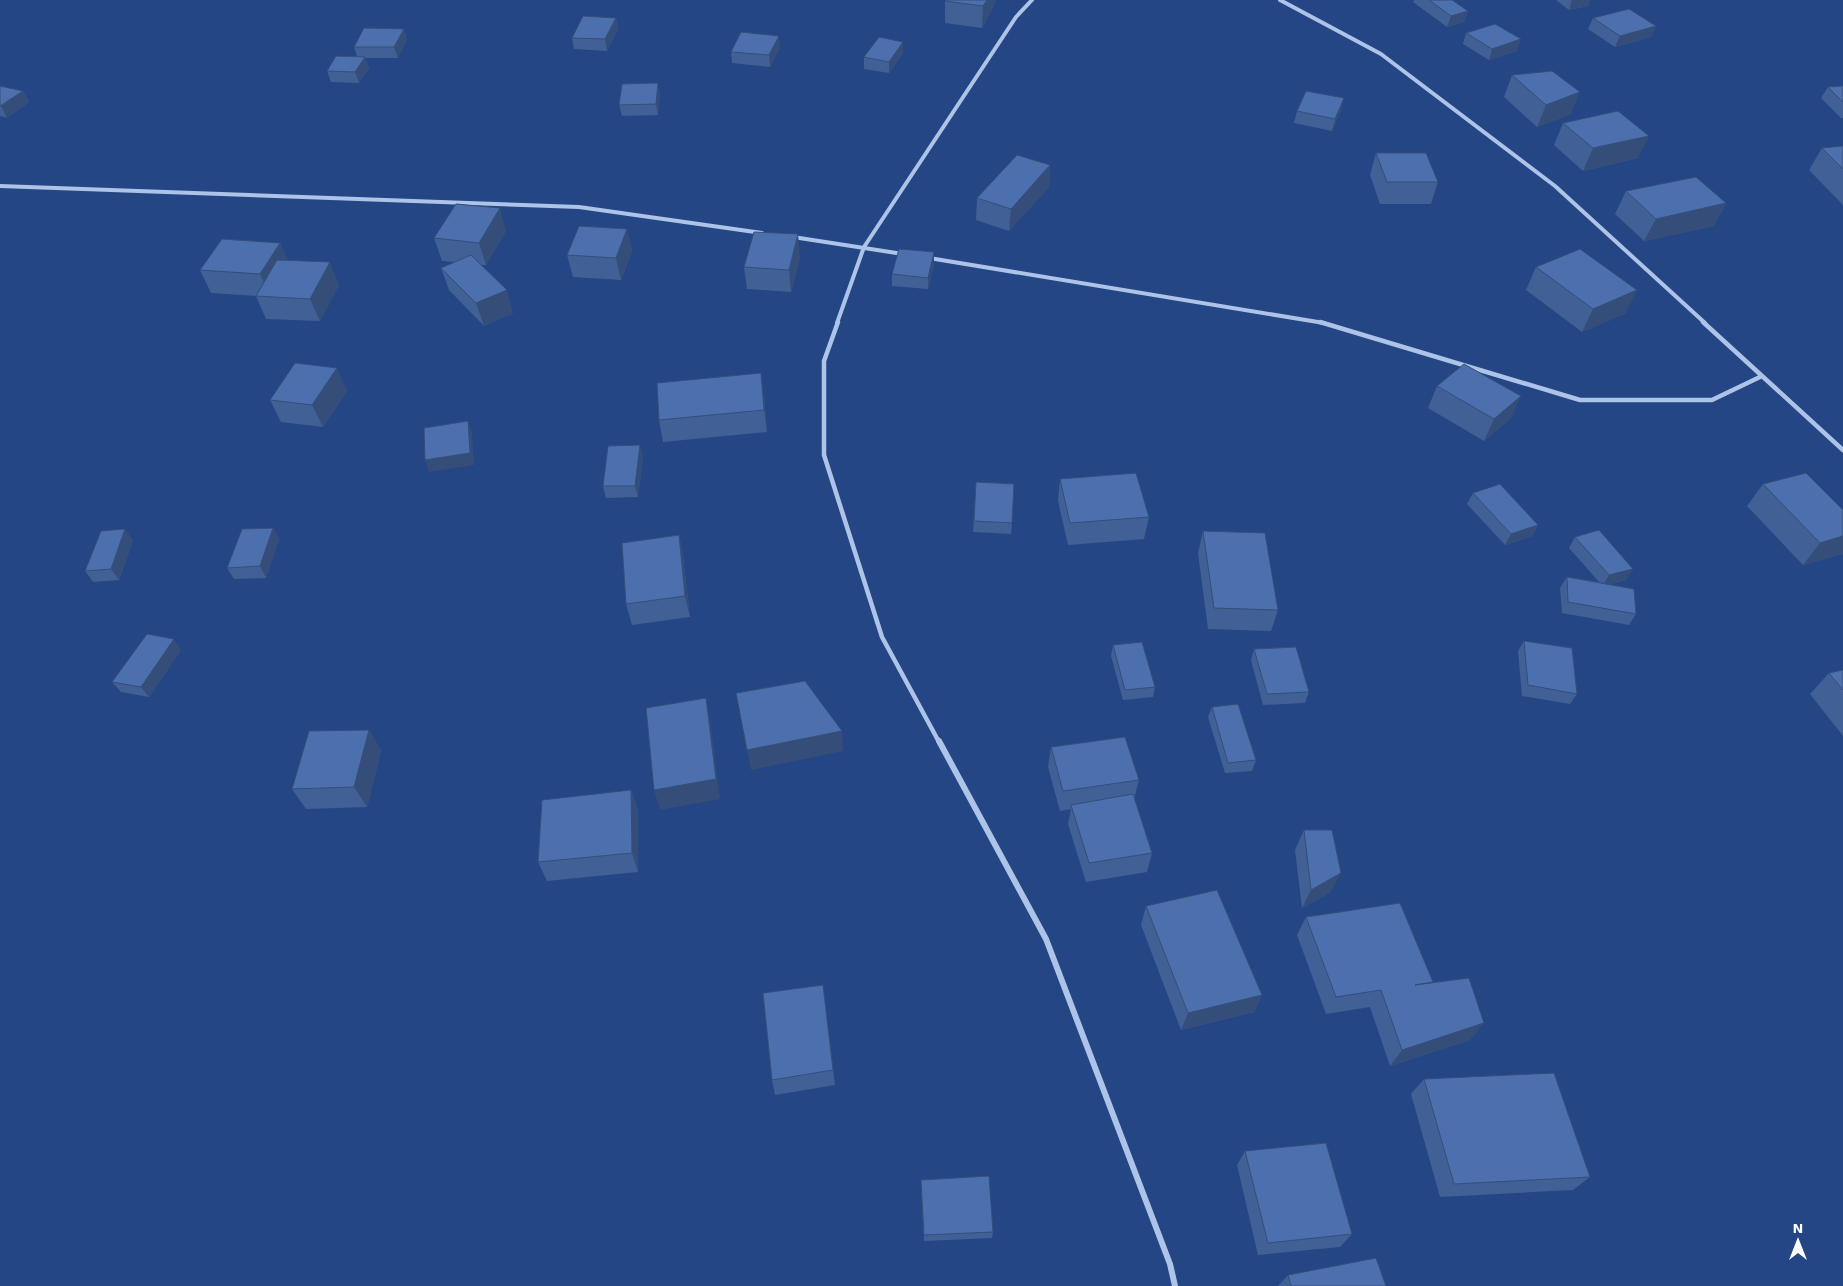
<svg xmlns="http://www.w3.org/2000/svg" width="1843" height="1286" viewBox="0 0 1843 1286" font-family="'Work Sans',sans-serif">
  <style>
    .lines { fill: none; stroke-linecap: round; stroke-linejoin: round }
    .minor-far2 { stroke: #adc3e8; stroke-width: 4 }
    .minor-far1 { stroke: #adc3e8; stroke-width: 4.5 }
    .minor { stroke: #adc3e8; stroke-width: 6 }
    .wall { fill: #416095 }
    .shaded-wall { fill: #354e79 }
    .building { fill: #4c70ad; stroke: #354e79 }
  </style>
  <rect width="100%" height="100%" fill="#244685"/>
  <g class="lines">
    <path class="minor-far2" d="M1280 0 1381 54 1555 186 1705 323
      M0 186 579 207 762 233
      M793 237 903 254
      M929 258 1324 323
      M837 323 864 247 1016 17 1032 0"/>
    <path class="minor-far1" d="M838 322 824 361V455L882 637 939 742
      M1320 322 1580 400H1712L1762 376
      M1703 322 1843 450"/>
    <path class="minor" d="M939 741 1046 939 1170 1264 1175 1286"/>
  </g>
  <path class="wall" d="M1414 0H1452L1468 11 1464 22 1447 27 1413 2Z
    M1556 0H1590L1588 6 1569 10Z
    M945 1 995 3 982 28 945 23Z
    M616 18 618 29 607 51 574 49 572 38Z
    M1593 18 1656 26 1651 37 1615 47 1588 29Z
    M404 29 407 40 398 58H365L369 68 359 83 331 82 327 71 357 56 354 47Z
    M1466 33 1517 51 1489 60 1463 44Z
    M780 47 770 67 732 63 731 52Z
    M903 53 889 73 864 69V57Z
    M1512 75 1571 114 1537 127 1504 97Z
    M0 86 23 91 29 102 7 118 0 116Z
    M1843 86V118H1841L1821 98 1828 87Z
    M660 94 658 115 622 116 619 105Z
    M1341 110 1332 131 1294 123 1297 111Z
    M1563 123 1638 158 1583 171 1554 145Z
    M1843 146V205L1809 170 1822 148Z
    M1376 153 1438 182 1431 204H1380L1370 175Z
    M1050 165 1049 187 1009 231 976 220 977 198Z
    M1626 191 1726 203 1714 226 1644 241 1615 214Z
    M627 229 632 251 621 280 573 277 567 255Z
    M506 231 486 265H481L513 313 484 326 449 290 441 268 455 262 442 261 434 238Z
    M280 243 288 261 339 285 320 321 266 319 256 296 211 293 200 270Z
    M800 257 791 292 747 289 744 267Z
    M934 264 928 289 892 286V274Z
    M1536 267 1626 313 1582 332 1526 290Z
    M1437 386 1511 418 1484 441 1428 408Z
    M347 391 323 427 281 422 270 400Z
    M764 396 767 432 663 442 659 420Z
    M643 456 638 497 606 498 603 486Z
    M1060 479 1149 517 1144 539 1068 545 1058 501Z
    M976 482 1012 523 1011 534 973 532Z
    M1763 484 1843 554 1803 565 1747 506Z
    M1473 493 1538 525 1532 536 1505 545 1467 504Z
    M273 528 279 539 266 578 234 579 227 568Z
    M1203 531 1278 610 1271 631 1208 629 1198 553Z
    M679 535 683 557 690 617 632 625 626 604Z
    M1575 537 1626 580 1610 584 1636 614 1629 625 1562 613 1560 588 1567 577 1599 582 1569 548Z
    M133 540 119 580 93 582 85 571Z
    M1524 641 1577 694 1570 704 1522 696 1518 651Z
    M1113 645 1155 687 1153 697 1123 700 1111 656Z
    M1254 649 1309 692 1305 703 1263 705 1251 660Z
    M181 650 149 697 121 692 112 682Z
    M1843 670V736L1810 694 1829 673Z
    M1212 707 1256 760 1252 771 1225 773 1208 717Z
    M369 730 381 751 367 807 306 809 292 789Z
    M1051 747 1139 780 1134 799 1152 853 1147 872 1086 882 1068 824 1071 809 1060 811 1048 767Z
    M631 790 638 810V872L547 881 538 862Z
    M1304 830 1331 892 1302 908 1295 850Z
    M1146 906 1262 995 1254 1012 1181 1030 1141 925Z
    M1306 917 1433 982 1432 983 1470 1040 1390 1066 1370 1007 1326 1014 1297 935Z
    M823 985 835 1085 775 1095 772 1080Z
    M1424 1079 1590 1177 1573 1190 1440 1197 1411 1094Z
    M1245 1151 1352 1234 1340 1247 1258 1255 1237 1165Z
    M921 1187 993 1232 992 1238 924 1241Z
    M1288 1275 1386 1286H1278Z"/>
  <path class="shaded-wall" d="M987 0H996L995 3 982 28 983 6Z
    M1572 0H1590L1588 6 1569 10Z
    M1468 11 1464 22 1447 27 1451 16Z
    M616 18 618 29 607 51 605 39Z
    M1656 26 1651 37 1615 47 1620 36Z
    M404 29 407 40 398 58 394 47Z
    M779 36 780 47 770 67 769 55Z
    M1521 39 1517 51 1489 60 1492 49Z
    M903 42V53L889 73V62Z
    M365 57 369 68 359 83 355 72Z
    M658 83 660 94 658 115 656 104Z
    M23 91 29 102 7 118 1 106Z
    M1580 92 1571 114 1537 127 1546 105Z
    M1344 98 1341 110 1332 131 1335 119Z
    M1649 136 1638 158 1583 171 1593 148Z
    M1050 165 1049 187 1009 231 1011 209Z
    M1726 203 1714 226 1644 241 1656 219Z
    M500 208 506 231 486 265 479 243Z
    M627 229 632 251 621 280 616 258Z
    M798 234 800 257 791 292 789 270Z
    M280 243 290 265 270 297 260 274Z
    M934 252V264L928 289V278Z
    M330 262 339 285 320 321 310 299Z
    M507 290 513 313 484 326 476 303Z
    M1637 290 1626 313 1582 332 1593 309Z
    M337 368 347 391 323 427 312 405Z
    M761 373 764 396 767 432 764 410Z
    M1521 396 1511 418 1484 441 1494 419Z
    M468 421 472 433 474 465 429 472 425 460Z
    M640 445 643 456 638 497 635 486Z
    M1538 525 1532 536 1505 545 1511 534Z
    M273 528 279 539 266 578 260 566Z
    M125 529 133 540 119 580 111 569Z
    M679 535 683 557 690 617 685 596Z
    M1843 536V554L1803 565 1820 543Z
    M1633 569 1626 580 1602 587 1609 575Z
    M174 639 181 650 149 697 141 687Z
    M706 698 710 719 720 799 660 810 654 790Z
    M369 730 381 751 367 807 354 787Z
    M842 731 843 751 751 770 747 750Z
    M631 790 638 810V872L632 853Z
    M1341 873 1331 892 1302 908 1311 890Z
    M1262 995 1254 1012 1181 1030 1188 1013Z
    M1484 1023 1470 1040 1390 1066 1402 1050Z"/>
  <path class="building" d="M946 0H987L983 6 945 1Z
    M1429 0H1452L1468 11 1451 16Z
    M1629 9 1656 26 1620 36 1593 18Z
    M583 16 616 18 605 39 572 38Z
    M1495 24 1521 39 1492 49 1466 33Z
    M364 28 404 29 394 47H354Z
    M741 32 779 36 769 55 731 52Z
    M879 37 903 42 889 62 864 57Z
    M336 56 365 57 355 72 327 71Z
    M1552 71 1580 92 1546 105 1512 75Z
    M658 83 656 104 619 105 622 84Z
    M0 86 23 91 0 106Z
    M1843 86V102L1828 87Z
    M1306 91 1344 98 1335 119 1297 111Z
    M1618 111 1649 136 1593 148 1563 123Z
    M1843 146V169L1822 148Z
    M1376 153H1426L1438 182H1387Z
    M1017 155 1050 165 1011 209 977 198Z
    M1696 177 1726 203 1656 219 1626 191Z
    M456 204 500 208 479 243 434 238Z
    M579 226 627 229 616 258 567 255Z
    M754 232 798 234 789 270 744 267Z
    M222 239 280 243 260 274 200 270Z
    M899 249 934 252 928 278 892 274Z
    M1580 249 1637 290 1593 309 1536 267Z
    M471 255 507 290 476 303 441 268Z
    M277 260 330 262 310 299 256 296Z
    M295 363 337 368 312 405 270 400Z
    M1464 364 1521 396 1494 419 1437 386Z
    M761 373 764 410 659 420 657 383Z
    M468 421 470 453 425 460 424 428Z
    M640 445 635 486H603L608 446Z
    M1136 473 1149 517 1070 523 1060 479Z
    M1806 473 1843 510V536L1820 543 1763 484Z
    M976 482 1014 484 1012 523 974 521Z
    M1500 484 1538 525 1511 534 1473 493Z
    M273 528 260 566 227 568 242 529Z
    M125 529 111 569 85 571 101 531Z
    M1599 530 1633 569 1609 575 1575 537Z
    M1203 531 1265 533 1278 610 1214 608Z
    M679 535 685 596 626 604 622 543Z
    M1567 577 1634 589 1636 614 1568 602Z
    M147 634 174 639 141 687 112 682Z
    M1524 641 1572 648 1577 694 1528 685Z
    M1142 642 1155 687 1125 690 1113 645Z
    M1296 647 1309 692 1267 694 1254 649Z
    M1843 670V690L1829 673Z
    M805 681 842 731 747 750 736 693Z
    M706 698 716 779 654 790 646 708Z
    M1238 704 1256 760 1228 763 1212 707Z
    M369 730 354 787 292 789 309 731Z
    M1125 737 1139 780 1063 791 1051 747Z
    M631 790 632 853 538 862 542 800Z
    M1133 794 1152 853 1089 863 1071 805Z
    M1304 830H1332L1341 873 1311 890Z
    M1217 890 1262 995 1188 1013 1146 906Z
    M1400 903 1433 982 1415 985 1469 978 1484 1023 1402 1050 1381 990 1336 997 1306 917Z
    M823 985 833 1070 772 1080 763 993Z
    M1554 1073 1590 1177 1454 1184 1424 1079Z
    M1326 1143 1352 1234 1268 1243 1245 1151Z
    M989 1176 993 1232 924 1235 921 1180Z
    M1376 1258 1386 1286H1291L1288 1275Z"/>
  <g transform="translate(1798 1241)" stroke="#244685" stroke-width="4" paint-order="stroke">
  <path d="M0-4L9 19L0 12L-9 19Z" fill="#ffffff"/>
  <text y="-8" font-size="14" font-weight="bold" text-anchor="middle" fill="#ffffff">N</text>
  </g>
</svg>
